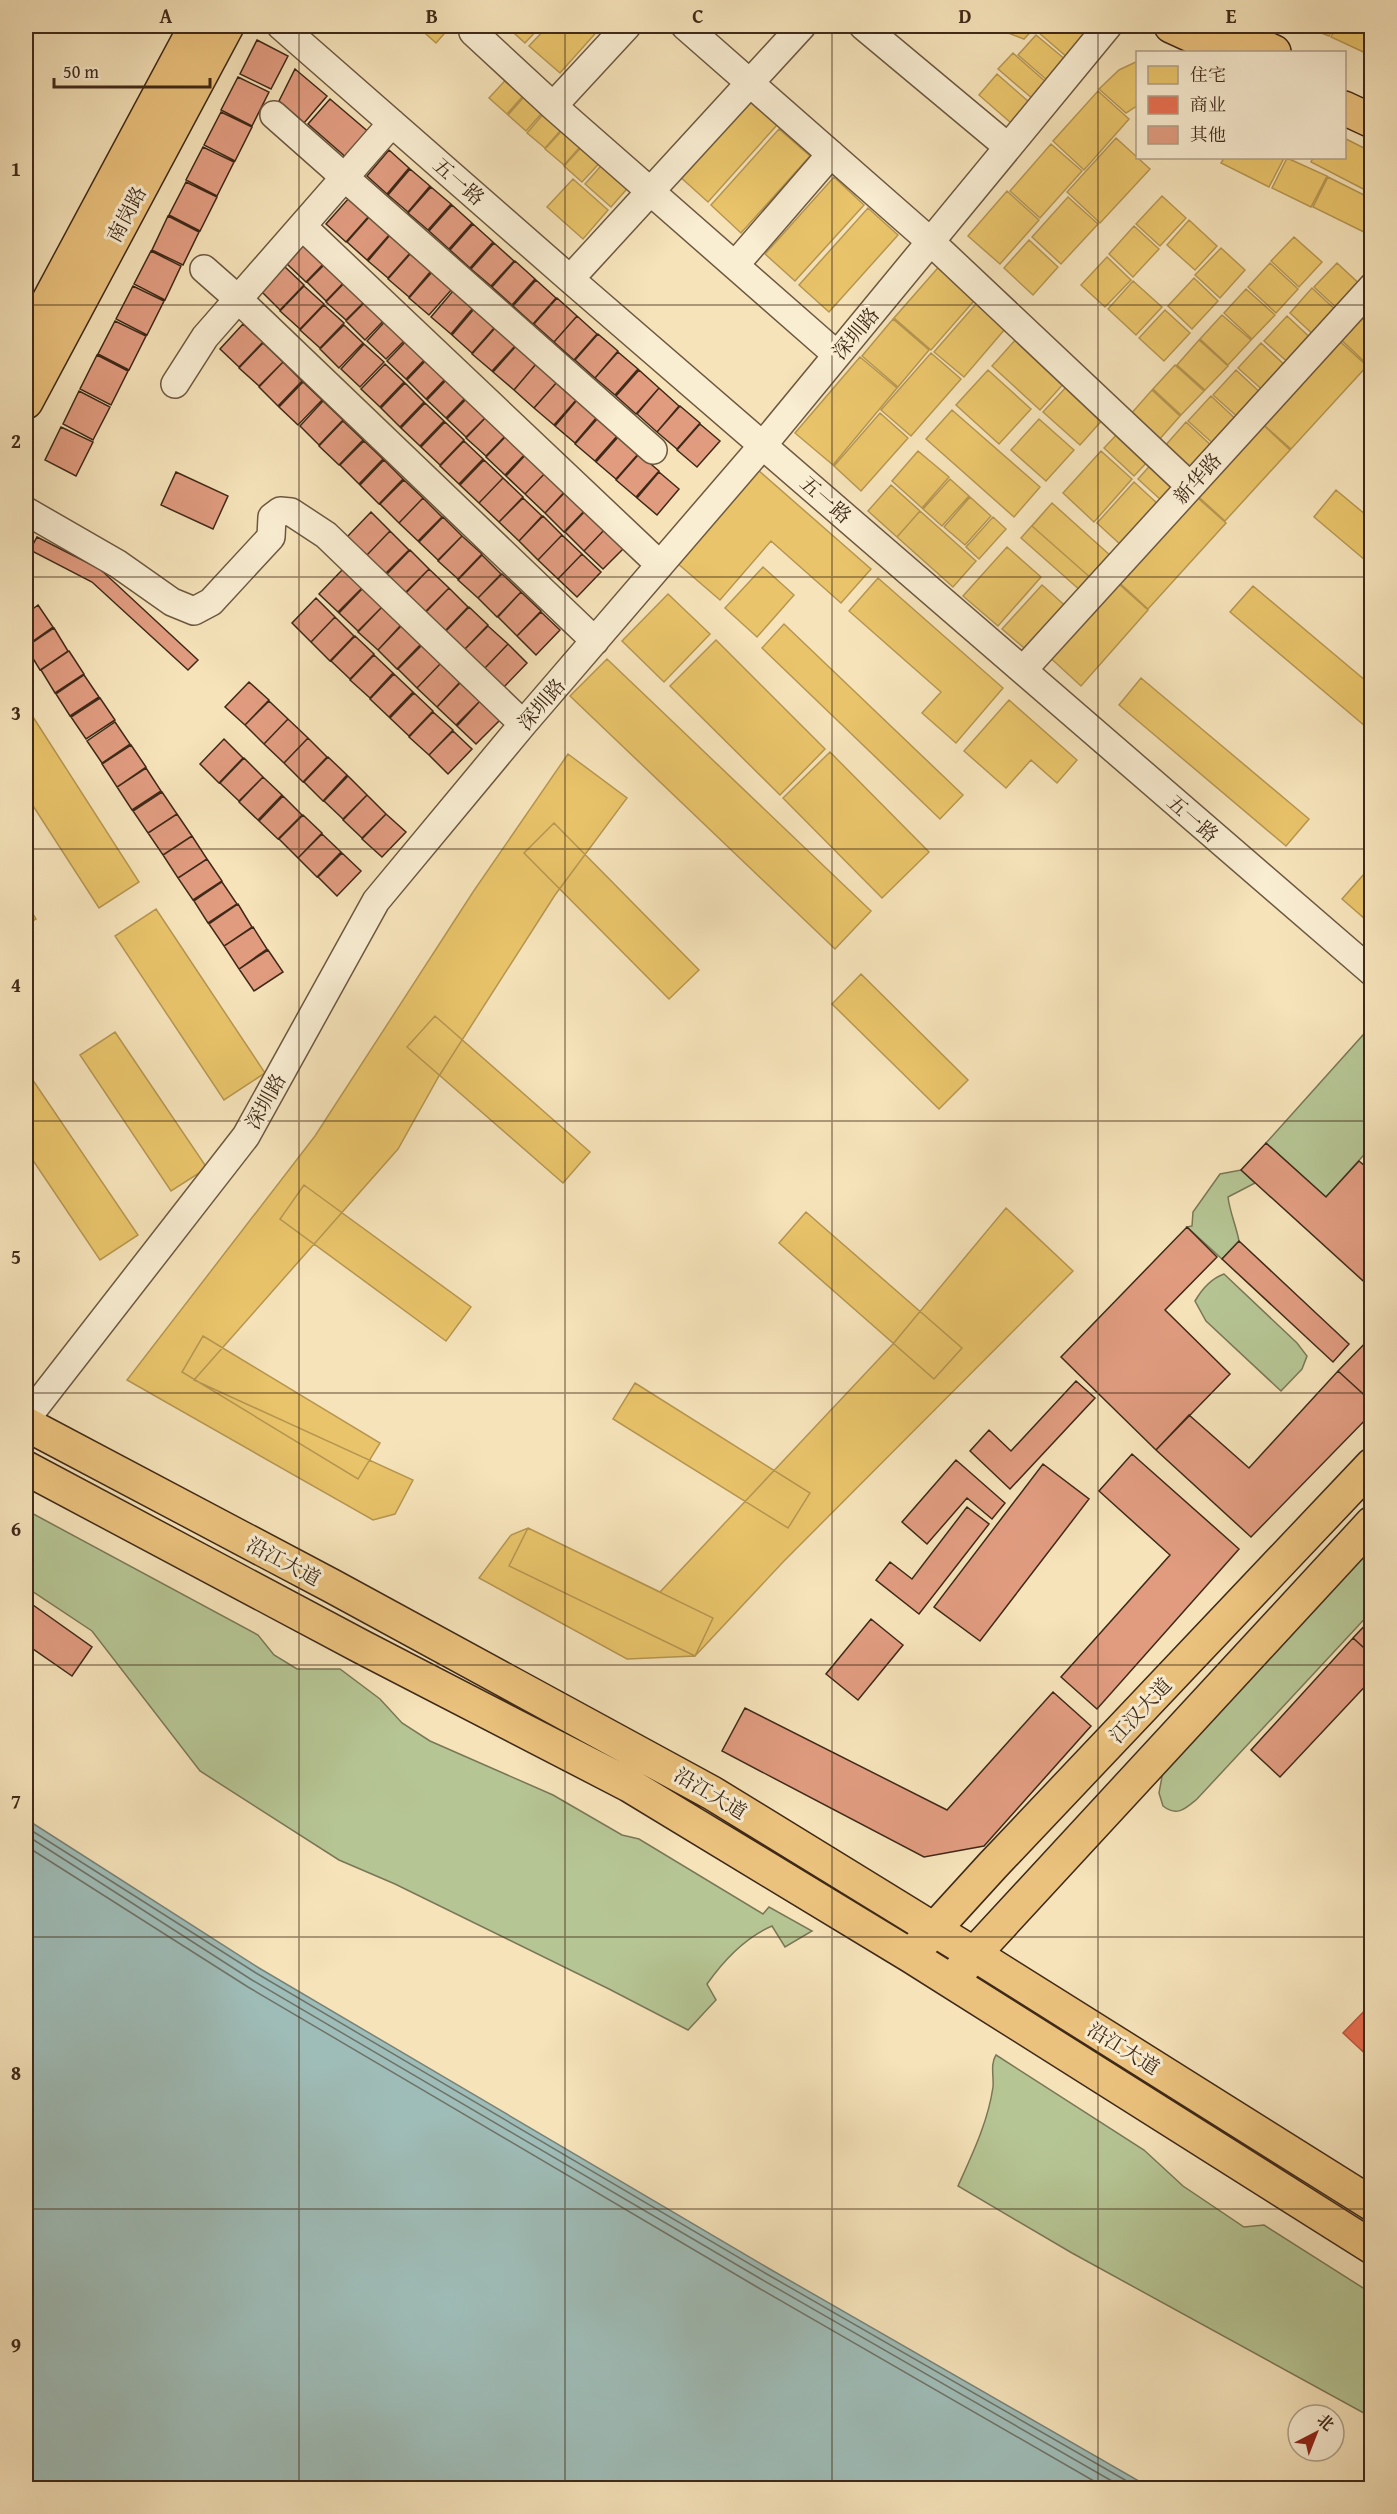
<svg xmlns="http://www.w3.org/2000/svg" width="1397" height="2514" viewBox="0 0 1397 2514" font-family="'Gentium Book Plus','Noto Serif SC',serif">
  <style>
    .green { fill: #b6c594; stroke: #7a7756; stroke-width: 1.5 }
    .water { fill: #9fbdb8; stroke: #798278; stroke-width: 1.5 }
    .homes { fill: #e9c46a; stroke: #b69651; stroke-width: 1.5 }
    .shops { fill: #e76f51; stroke: #b55a40; stroke-width: 1.5 }
    .lines { fill: none; stroke-linecap: round; stroke-linejoin: round }
    .shore { stroke: #6f7368; stroke-width: 1.5 }
    .building { fill: #e19c80; stroke: #3f2918; stroke-width: 1.5 }
    .minor-casing { stroke: #6d5840; stroke-width: 30 }
    .major-casing { stroke: #3f2918; stroke-width: 36 }
    .minor { stroke: #f9edd2; stroke-width: 27 }
    .major { stroke: #ebc27d; stroke-width: 33 }
    .grid { fill: none; stroke: #3f2918; stroke-width: 1.5; stroke-opacity: 0.55 }
    .labels { text-anchor: middle; dominant-baseline: central; stroke-width: 6; stroke-linejoin: round; paint-order: stroke }
    .street-label { font-size: 20px; fill: #3f2918; stroke: #f9edd2 }
    .neatline { fill: none; stroke: #3f2918; stroke-width: 2 }
    .grid-label { font-size: 20px; text-anchor: middle; font-weight: bold; fill: #3f2918 }
  </style>
  <rect width="100%" height="100%" fill="#f6e3ba"/>
  <filter id="stains"><feTurbulence type="fractalNoise" baseFrequency=".00333" numOctaves="4"/><feColorMatrix values="0 0 0 0 .2 0 0 0 0 .09 0 0 0 0 .02 0 0 0 .5 -.17"/></filter>
  <radialGradient id="worn" r=".72"><stop offset=".6" stop-color="#630" stop-opacity="0"/><stop offset="1" stop-color="#630" stop-opacity=".3"/></radialGradient>
  <path class="green" d="M1371 1026V1147L1326 1197 1266 1143Z
    M1241 1170 1255 1183 1228 1197C1230 1213 1236 1225 1239 1241L1222 1259 1187 1227 1192 1226 1193 1212 1220 1174Z
    M1224 1274 1297 1343 1307 1356 1302 1369 1281 1391 1206 1321 1195 1301C1202 1289 1210 1279 1224 1274Z
    M26 1510 258 1635 274 1655 297 1669H340L380 1699 402 1723 430 1741 553 1795 622 1835 639 1839 763 1914 769 1907 812 1931 785 1947 772 1926C744 1938 724 1960 707 1984L716 2000 688 2030 609 1989 395 1884 339 1860 200 1771 92 1631 26 1587Z
    M1371 1547V1612L1197 1799C1185 1809 1177 1817 1163 1806L1159 1793 1163 1771Z
    M996 2055 1144 2150 1183 2186 1244 2227 1264 2225 1371 2293V2417L1072 2253 958 2186C972 2155 988 2122 993 2087 994 2077 990 2064 996 2055Z"/>
  <path class="water" d="M26 1819 259 1968 768 2268 1151 2488H26Z"/>
  <path class="homes" d="M417 26H451L436 43Z
    M506 26H541L525 43Z
    M548 26H602L560 73 529 46Z
    M996 26H1036L1024 39 995 28Z
    M1044 26H1095L1068 58 1038 32Z
    M1304 26H1334L1329 36Z
    M1337 26H1372V56L1331 37Z
    M1036 35 1066 60 1048 81 1018 55Z
    M1013 53 1047 83 1033 99 998 69Z
    M1138 61V105L1126 113 1099 89 1119 70Z
    M513 72 530 88 507 114 489 98Z
    M997 74 1029 102 1011 123 979 95Z
    M531 89 549 105 526 131 508 115Z
    M1098 91 1129 119 1084 170 1053 141Z
    M747 98 777 125 708 202 678 175Z
    M550 106 568 122 545 148 527 133Z
    M569 123 587 139 564 165 545 149Z
    M779 129 810 156 741 233 711 205Z
    M1116 138 1150 169 1100 223 1067 192Z
    M1344 138 1372 152V187L1369 192 1311 162 1313 158H1344Z
    M588 140 606 156 582 182 564 166Z
    M1051 144 1082 171 1040 218 1010 191Z
    M1224 158H1284L1269 187 1221 163Z
    M1287 158 1327 176 1311 207 1272 188Z
    M607 159 633 182 611 207 585 184Z
    M834 177 864 205 795 281 765 254Z
    M1328 177 1372 199V236L1313 207Z
    M573 179 608 210 583 239 547 207Z
    M1007 191 1039 220 1000 264 968 236Z
    M1162 196 1186 218 1160 246 1136 224Z
    M1068 197 1098 224 1061 264 1032 237Z
    M868 208 898 235 829 312 799 285Z
    M1189 220 1217 246 1195 270 1167 245Z
    M1134 226 1159 249 1133 277 1109 254Z
    M1294 237 1322 262 1299 287 1271 261Z
    M1029 240 1058 267 1033 295 1004 268Z
    M1221 248 1245 270 1220 298 1195 275Z
    M1107 257 1131 280 1105 307 1081 285Z
    M943 262 980 294 931 350 894 318Z
    M1270 263 1298 289 1276 313 1248 287Z
    M1337 263 1365 289 1342 313 1314 287Z
    M1194 278 1218 301 1192 329 1168 306Z
    M1133 281 1162 307 1136 335 1108 309Z
    M1312 288 1340 314 1318 339 1290 313Z
    M1246 289 1275 315 1252 339 1224 313Z
    M1372 292V363L1369 366 1334 333Z
    M982 297 1011 322 964 377 934 352Z
    M1165 310 1190 333 1164 361 1139 338Z
    M1222 315 1251 340 1228 365 1200 339Z
    M1287 316 1315 342 1292 366 1264 341Z
    M893 319 929 350 898 387 862 356Z
    M1333 335 1367 366 1291 449 1256 418Z
    M1017 338 1065 382 1040 410 992 366Z
    M1199 340 1228 366 1205 390 1177 365Z
    M1261 343 1289 369 1267 394 1238 368Z
    M931 353 961 379 911 436 881 410Z
    M860 357 897 388 833 465 795 433Z
    M1175 365 1204 391 1181 415 1153 389Z
    M988 370 1031 409 999 444 956 405Z
    M1236 370 1264 396 1241 420 1213 395Z
    M1069 384 1105 417 1080 445 1043 412Z
    M1152 390 1180 416 1158 441 1130 415Z
    M1211 396 1239 422 1217 447 1188 421Z
    M952 410 1040 487 1014 517 926 439Z
    M880 413 908 438 861 491 834 466Z
    M1256 418 1290 450 1225 521 1191 490Z
    M1039 419 1074 450 1046 481 1011 450Z
    M1186 422 1214 448 1192 473 1164 447Z
    M1122 429 1152 457 1134 476 1104 448Z
    M918 451 949 477 922 508 892 481Z
    M1101 451 1132 479 1094 522 1063 493Z
    M1155 460 1179 483 1162 501 1138 479Z
    M758 470 871 569 841 603 771 541 720 600 677 563Z
    M950 479 969 496 942 526 923 509Z
    M1134 482 1159 505 1122 546 1097 523Z
    M891 485 920 511 897 537 868 511Z
    M1336 490 1372 520V566L1314 517Z
    M1190 491 1226 523 1148 609 1112 576Z
    M970 497 991 516 965 545 944 527Z
    M1052 503 1112 557 1081 591 1021 538Z
    M1052 503 1112 557 1092 579 1032 526Z
    M920 511 976 561 953 587 897 537Z
    M993 517 1006 529 979 559 966 547Z
    M1007 547 1041 577 998 626 963 596Z
    M763 567 794 595 757 637 725 608Z
    M1111 577 1148 610 1081 686 1044 652Z
    M878 578 1003 688 956 743 922 713 941 692 849 611Z
    M1042 585 1070 610 1031 654 1002 629Z
    M1253 586 1372 686V732L1230 612Z
    M668 594 710 634 664 682 622 641Z
    M784 624 963 795 940 819 762 648Z
    M716 640 825 749 780 795 670 686Z
    M607 659 871 911 835 949 570 696Z
    M1141 678 1309 819 1286 846 1119 705Z
    M1009 700 1077 760 1057 783 1031 760 1006 788 964 751Z
    M26 706 139 882 99 908 26 795Z
    M830 752 929 852 882 898 783 798Z
    M568 754 627 798 555 895 439 1076 398 1149 194 1380 413 1480 395 1514 373 1520 127 1380 315 1136 473 892Z
    M554 823 699 970 669 999 524 853Z
    M1372 865V925L1342 899Z
    M26 903 36 919 26 925Z
    M156 909 265 1073 224 1100 115 936Z
    M861 974 968 1080 939 1109 832 1004Z
    M435 1016 590 1152 563 1183 407 1047Z
    M115 1032 207 1168 171 1191 80 1055Z
    M26 1070 138 1235 100 1260 26 1150Z
    M304 1185 471 1307 446 1341 280 1219Z
    M1006 1208 1073 1271 784 1561 695 1656 627 1659 479 1578 511 1535 528 1528 660 1592 893 1344Z
    M806 1212 962 1348 934 1379 779 1243Z
    M26 1241 32 1250 26 1254Z
    M203 1336 380 1443 358 1479 182 1372Z
    M635 1383 810 1493 788 1528 613 1419Z
    M528 1528 713 1618 695 1656 509 1566Z"/>
  <path class="shops" d="M1372 2003V2060L1343 2033Z"/>
  <g class="lines">
    <path class="shore" d="M26 1827 256 1973 765 2273 1139 2488
      M26 1835 252 1980 761 2279 1124 2488
      M26 1846 248 1987 757 2287 1106 2488"/>
  </g>
  <path class="building" d="M257 40 288 56 271 89 240 74Z
    M295 69 327 96 304 123 279 101Z
    M238 77 269 92 252 126 221 110Z
    M330 99 371 134 348 159 308 124Z
    M221 112 252 127 235 161 204 145Z
    M203 147 234 162 217 196 186 180Z
    M389 150 409 168 387 194 367 176Z
    M410 169 430 186 408 212 388 195Z
    M186 182 217 197 200 231 169 215Z
    M431 187 451 204 428 230 408 213Z
    M349 198 369 216 346 242 326 224Z
    M452 205 472 223 449 249 429 231Z
    M168 216 199 232 183 265 152 250Z
    M370 216 390 234 367 260 347 242Z
    M473 224 493 242 470 268 450 250Z
    M390 235 411 252 388 278 368 261Z
    M310 239 330 257 306 282 286 263Z
    M494 243 514 261 491 286 471 269Z
    M151 251 181 266 165 300 134 284Z
    M411 253 431 271 409 297 388 279Z
    M331 258 350 276 326 301 307 282Z
    M515 261 535 279 512 305 492 287Z
    M284 266 304 285 280 310 261 291Z
    M432 272 452 289 429 315 409 298Z
    M350 277 370 296 346 320 326 302Z
    M536 280 556 298 533 324 513 306Z
    M133 286 164 301 147 335 116 319Z
    M304 286 324 304 300 329 280 311Z
    M453 291 473 308 451 334 431 317Z
    M370 297 389 315 365 340 346 321Z
    M557 298 577 316 554 342 534 324Z
    M324 305 344 323 320 348 300 330Z
    M474 309 495 327 472 353 452 335Z
    M390 316 410 335 386 359 367 341Z
    M577 316 597 334 574 360 554 342Z
    M115 321 146 336 129 370 98 354Z
    M243 324 263 342 239 367 220 349Z
    M344 325 363 343 339 368 320 349Z
    M495 328 515 346 492 371 472 354Z
    M598 334 618 351 595 378 575 360Z
    M411 336 430 354 406 379 387 361Z
    M263 343 283 362 259 386 239 368Z
    M364 344 384 362 360 387 341 369Z
    M516 346 536 364 514 390 493 372Z
    M618 352 638 369 615 395 595 378Z
    M97 355 128 371 111 405 80 389Z
    M431 355 450 374 426 399 407 380Z
    M283 362 302 381 278 406 259 387Z
    M385 364 404 382 380 407 361 389Z
    M536 364 557 382 534 408 514 390Z
    M639 370 659 388 636 414 616 396Z
    M451 375 470 393 446 418 427 400Z
    M303 382 322 400 298 425 279 407Z
    M557 382 577 399 554 425 534 408Z
    M405 383 424 402 400 427 381 408Z
    M659 388 679 406 657 432 637 414Z
    M79 391 110 407 93 440 63 424Z
    M471 394 490 413 466 437 447 419Z
    M577 400 597 417 575 443 555 426Z
    M323 401 343 420 319 445 300 426Z
    M425 403 444 421 420 446 401 428Z
    M680 406 700 423 677 449 657 432Z
    M490 413 510 431 486 456 466 438Z
    M598 418 618 435 595 461 575 444Z
    M343 421 363 440 339 465 319 446Z
    M445 422 464 440 440 465 421 447Z
    M700 424 720 441 697 467 677 450Z
    M61 427 93 442 76 476 45 460Z
    M510 432 529 450 505 475 486 457Z
    M619 436 639 453 616 479 596 462Z
    M364 441 383 459 359 484 340 465Z
    M464 441 483 459 459 484 440 466Z
    M529 451 549 469 525 494 506 476Z
    M639 454 659 471 636 497 616 480Z
    M384 460 403 479 379 504 360 485Z
    M484 460 503 478 479 503 460 485Z
    M549 469 568 488 545 513 525 494Z
    M176 472 228 496 213 529 161 505Z
    M659 472 679 489 657 515 637 498Z
    M503 478 523 497 499 522 479 503Z
    M404 480 423 498 399 523 380 504Z
    M569 488 588 507 564 532 545 513Z
    M423 498 442 517 418 541 399 523Z
    M523 498 542 516 519 541 499 522Z
    M589 507 608 526 584 551 565 532Z
    M371 512 390 531 366 556 347 537Z
    M543 516 562 535 538 560 519 541Z
    M443 517 462 536 438 560 419 542Z
    M608 526 627 545 603 569 584 551Z
    M390 531 409 550 385 574 366 556Z
    M562 535 582 554 558 579 538 560Z
    M462 536 482 554 458 579 438 561Z
    M37 537 100 569 198 660 188 670 92 582 30 550Z
    M410 550 429 569 405 593 386 575Z
    M582 554 601 572 577 597 558 579Z
    M482 555 501 574 478 598 458 580Z
    M343 569 362 588 338 612 319 594Z
    M429 569 449 588 425 612 405 594Z
    M502 574 521 592 497 617 478 598Z
    M363 588 382 607 358 631 339 613Z
    M449 588 468 607 445 631 425 613Z
    M521 592 541 611 517 636 498 617Z
    M316 598 335 617 311 642 292 623Z
    M38 605 53 627 26 646V614Z
    M382 607 401 625 378 650 358 632Z
    M469 607 488 625 464 650 445 632Z
    M541 612 560 630 536 655 517 636Z
    M335 617 354 636 330 661 311 642Z
    M402 625 421 644 397 669 378 650Z
    M488 626 508 644 484 669 464 650Z
    M54 628 68 651 40 670 26 647Z
    M355 636 374 654 350 679 331 661Z
    M508 644 527 663 503 688 484 669Z
    M422 645 441 663 417 688 398 669Z
    M69 651 84 674 55 693 41 670Z
    M374 655 393 673 370 698 350 680Z
    M441 663 460 682 437 707 417 688Z
    M394 674 413 692 389 717 370 699Z
    M84 675 99 697 70 716 56 694Z
    M249 682 269 700 245 725 225 707Z
    M461 682 480 701 456 725 437 707Z
    M414 693 433 711 409 736 390 718Z
    M100 698 115 720 86 739 71 717Z
    M269 701 288 719 264 744 245 725Z
    M480 701 500 720 476 744 457 726Z
    M433 712 453 730 429 755 409 737Z
    M288 719 308 738 284 763 264 744Z
    M115 722 130 744 102 763 87 741Z
    M453 731 472 749 448 774 429 755Z
    M308 738 327 757 303 782 284 763Z
    M224 739 243 758 219 783 200 764Z
    M131 745 146 767 117 787 102 764Z
    M328 757 347 775 323 801 304 782Z
    M244 758 263 777 239 801 220 783Z
    M146 768 161 791 132 810 117 787Z
    M348 776 367 795 343 819 324 801Z
    M263 777 282 795 258 820 239 802Z
    M162 792 177 814 148 833 133 811Z
    M367 795 386 814 362 838 343 820Z
    M283 796 302 815 278 839 259 821Z
    M177 814 192 836 163 855 148 833Z
    M386 814 406 832 382 857 362 839Z
    M303 815 322 833 298 858 279 839Z
    M322 834 341 852 317 877 298 858Z
    M192 836 207 859 178 878 163 855Z
    M342 853 361 871 337 896 318 877Z
    M207 859 222 881 193 900 178 878Z
    M222 882 237 904 208 923 194 901Z
    M238 904 252 927 224 946 209 924Z
    M253 927 267 949 239 969 224 946Z
    M268 950 283 972 254 991 239 969Z
    M1266 1143 1326 1197 1359 1161 1372 1172V1289L1241 1170Z
    M1187 1227 1217 1257 1165 1310 1230 1374 1156 1450 1061 1357Z
    M1239 1241 1349 1344 1333 1362 1222 1259Z
    M1372 1336V1402L1338 1371Z
    M1338 1371 1372 1402V1413L1251 1537 1156 1450 1189 1415 1249 1468Z
    M1076 1381 1095 1398 1010 1489 970 1451 989 1430 1011 1451Z
    M1132 1454 1239 1549 1097 1709 1061 1677 1170 1555 1099 1491Z
    M956 1460 1005 1503 992 1519 967 1498 927 1544 902 1522Z
    M1043 1464 1089 1499 980 1641 934 1607Z
    M967 1507 989 1524 919 1614 876 1580 890 1562 912 1579Z
    M26 1600 92 1647 72 1676 26 1644Z
    M1372 1618V1655L1353 1638Z
    M871 1619 903 1645 858 1700 826 1674Z
    M1353 1638 1372 1655V1679L1280 1777 1251 1750Z
    M1053 1692 1091 1726 984 1846 924 1857 722 1751 745 1708 947 1810Z"/>
  <g class="lines">
    <defs>
      <path id="minor" d="M281 26 570 279 1372 972
        M479 26 473 32 553 106 627 26
        M685 26 931 242 1190 486
        M863 26 1008 147
        M553 106 837 355
        M274 115 653 450
        M302 226 660 565
        M735 265 831 154
        M204 269 238 299 595 641
        M570 279 802 26
        M175 384 205 337 392 123
        M26 511 118 564 172 602 194 611 211 602 271 537 272 517 280 511 291 512 326 535 523 724
        M1023 670 1372 287
        M26 1419 246 1136 376 901 523 724 763 445 1108 26"/>
      <path id="major" d="M1171 26 1228 52
        M1217 26 1274 52
        M1344 108 1372 121
        M26 343 196 26
        M26 402 227 26
        M26 1424 332 1586 712 1793 974 1954 1372 2204
        M26 1468 362 1647 629 1785 911 1956 1372 2247
        M920 1945 993 1865 1372 1465
        M960 1971 974 1954 1372 1523"/>
    </defs>
    <use href="#minor" class="minor-casing"/>
    <use href="#major" class="major-casing"/>
    <use href="#minor" class="minor"/>
    <use href="#major" class="major"/>
  </g>
  <path class="grid" d="M299 26V2488M565 26V2488M832 26V2488M1098 26V2488M26 305H1372M26 577H1372M26 849H1372M26 1121H1372M26 1393H1372M26 1665H1372M26 1937H1372M26 2209H1372"/>
  <g class="labels">
    <g class="street-label">
      <text transform="translate(459 181) rotate(41)">五一路</text>
      <text transform="translate(126 214) rotate(-62)">南岗路</text>
      <text transform="translate(855 333) rotate(-50)">深圳路</text>
      <text transform="translate(1197 478) rotate(-48)">新华路</text>
      <text transform="translate(826 499) rotate(41)">五一路</text>
      <text transform="translate(541 704) rotate(-49)">深圳路</text>
      <text transform="translate(1193 818) rotate(41)">五一路</text>
      <text transform="translate(265 1101) rotate(-61)">深圳路</text>
      <text transform="translate(284 1561) rotate(28)">沿江大道</text>
      <text transform="translate(1140 1710) rotate(-47)">江汉大道</text>
      <text transform="translate(711 1793) rotate(31)">沿江大道</text>
      <text transform="translate(1124 2048) rotate(32)">沿江大道</text>
    </g>
  </g>
  <rect width="1397" height="2514" fill="none" stroke="#f6e3ba" stroke-width="66"/>
  <rect x="1136" y="51" width="210" height="108" fill="#f9edd2" stroke="#af9f88" stroke-width="1.5"/>
  <rect x="1148" y="66" width="30" height="18" fill="#e9c46a" stroke="#af9f88" stroke-width="1.5"/>
  <text x="1190" y="81" font-size="18" fill="#3f2918">住宅</text>
  <rect x="1148" y="96" width="30" height="18" fill="#e76f51" stroke="#af9f88" stroke-width="1.5"/>
  <text x="1190" y="111" font-size="18" fill="#3f2918">商业</text>
  <rect x="1148" y="126" width="30" height="18" fill="#e19c80" stroke="#af9f88" stroke-width="1.5"/>
  <text x="1190" y="141" font-size="18" fill="#3f2918">其他</text>
  <g transform="translate(1316 2433) rotate(42)"><circle r="28" fill="#f9edd2" stroke="#af9f88" stroke-width="1.5"/>
  <path d="M0-4.5L10 22L0 15L-10 22Z" fill="#8f2418"/>
  <text y="-9" font-size="16" font-weight="bold" text-anchor="middle" fill="#3f2918">北</text>
  </g>
  <path d="M54 78v9h156v-9" fill="none" stroke="#3f2918" stroke-width="3"/>
  <text x="63" y="78" font-size="18" fill="#3f2918" stroke="#f9edd2" stroke-width="4.5" paint-order="stroke">50 m</text>
  <rect x="33" y="33" width="1331" height="2448" class="neatline"/>
  <g class="grid-label">
    <text x="166" y="23">A</text>
    <text x="432" y="23">B</text>
    <text x="698" y="23">C</text>
    <text x="965" y="23">D</text>
    <text x="1231" y="23">E</text>
    <text x="16" y="176">1</text>
    <text x="16" y="448">2</text>
    <text x="16" y="720">3</text>
    <text x="16" y="992">4</text>
    <text x="16" y="1264">5</text>
    <text x="16" y="1536">6</text>
    <text x="16" y="1808">7</text>
    <text x="16" y="2080">8</text>
    <text x="16" y="2352">9</text>
  </g>
  <rect width="100%" height="100%" filter="url(#stains)"/>
  <rect width="100%" height="100%" fill="url(#worn)"/>
</svg>
